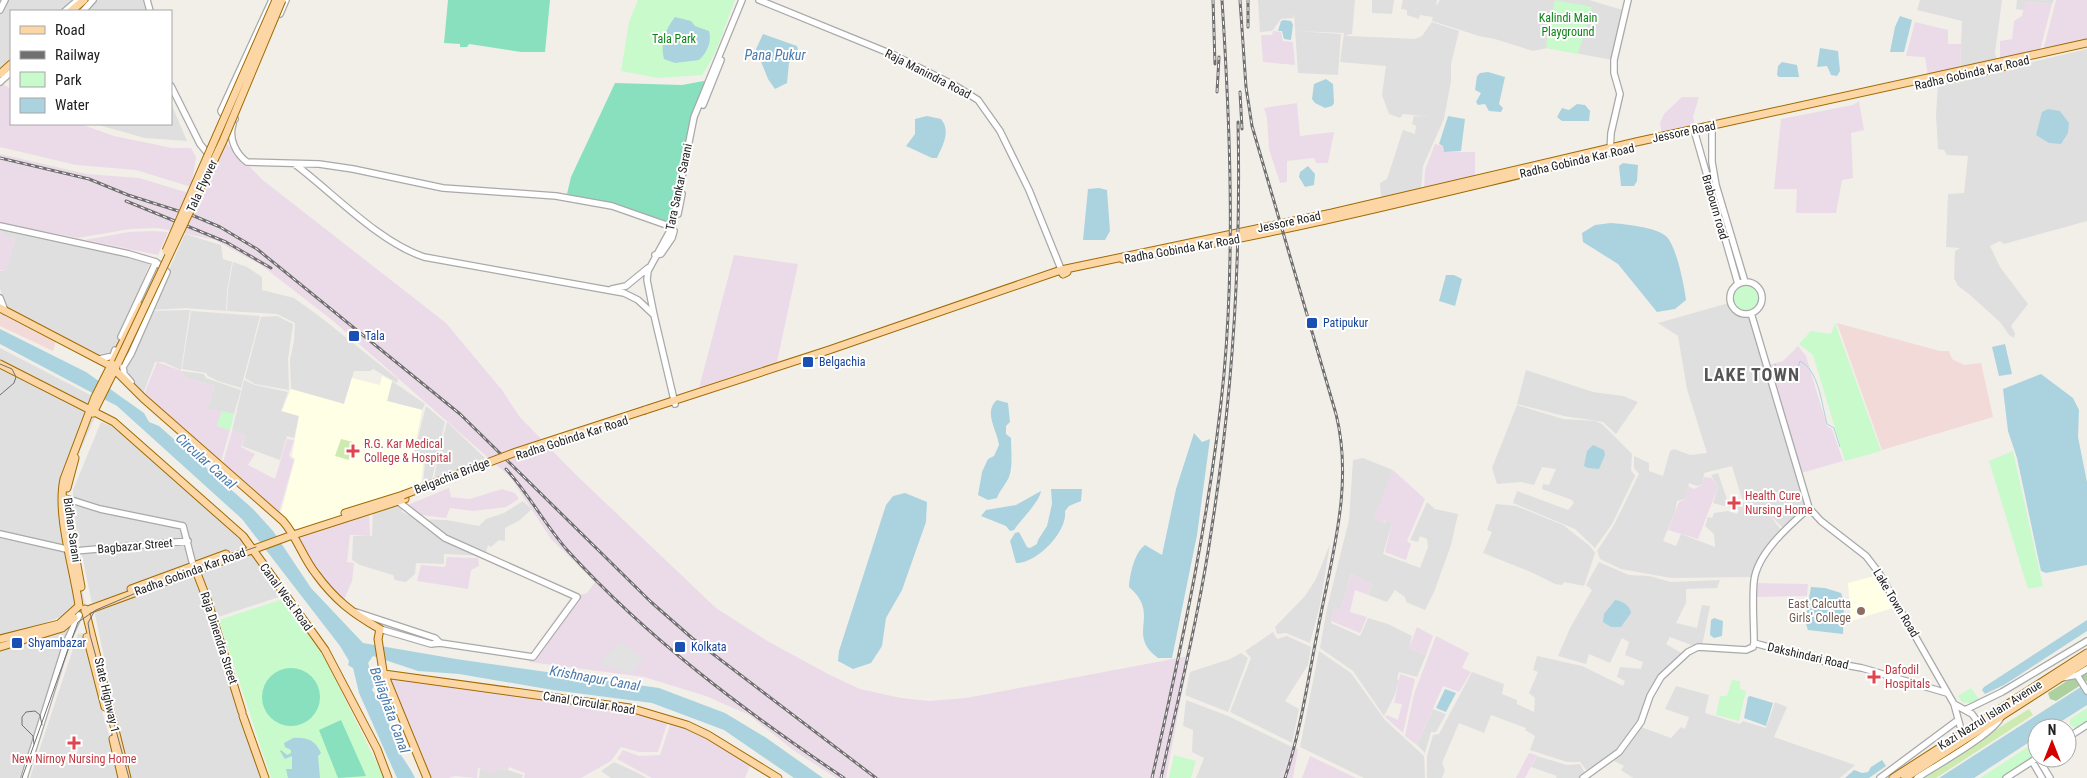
<svg xmlns="http://www.w3.org/2000/svg" width="2087" height="778" viewBox="0 0 2087 778" font-family="'Roboto Condensed',sans-serif">
  <style>
    .residential { fill: #e0dfdf; fill-rule: evenodd }
    .commercial { fill: #f2dad9 }
    .industrial { fill: #ebdbe8 }
    .education { fill: #ffffe5 }
    .grass { fill: #cdebb0 }
    .forest { fill: #add19e }
    .park { fill: #c8facc }
    .pitch { fill: #88e0be }
    .parking { fill: #e2e2e2 }
    .water { fill: #aad3df }
    .lines { fill: none; stroke-linecap: round; stroke-linejoin: round }
    .stream { stroke: #aad3df; stroke-width: 1 }
    .minor-casing { stroke: #a9a9a9; stroke-width: 8 }
    .major-casing { stroke: #a06b00; stroke-width: 9 }
    .minor { stroke: #fff; stroke-width: 5.5 }
    .major { stroke: #fcd6a4; stroke-width: 7 }
    .tram { stroke: #707070; stroke-width: 1 }
    .rail-casing { stroke: #707070; stroke-width: 3 }
    .rail { stroke: #fff; stroke-width: 1; stroke-dasharray: 4; stroke-linecap: butt }
    .major-bridge-casing { stroke: #a06b00; stroke-width: 9; stroke-linecap: butt }
    .major-bridge { stroke: #fcd6a4; stroke-width: 7 }
    .transit-dot { fill: #1a4fb4; stroke: #fff; stroke-width: 2 }
    .health-dot { fill: #e0444e; stroke: #fff; stroke-width: 2 }
    .education-dot { fill: #8d6e63; stroke: #fff; stroke-width: 2 }
    .labels { text-anchor: middle; dominant-baseline: central; stroke-width: 4; stroke-linejoin: round; paint-order: stroke }
    .park-label { font-size: 12px; fill: #0c8416; stroke: #fff }
    .street-label { font-size: 12px; fill: #222; stroke: #fff }
    .transit-label { font-size: 12px; fill: #164399; stroke: #fff; text-anchor: start }
    .health-label { font-size: 12px; fill: #be3a42; stroke: #fff; text-anchor: start }
    .education-label { font-size: 12px; fill: #785e54; stroke: #fff; text-anchor: end }
    .water-label { font-size: 14px; font-style: italic; fill: #4a7aab; stroke: #fff }
    .district-label { font-size: 18px; font-weight: bold; letter-spacing: 1px; fill: #555; stroke: #fff }
  </style>
  <rect width="100%" height="100%" fill="#f2efe9"/>
  <path class="residential" d="M8 0H72L60 11H11V58L0 68V15Z
    M97 0H143L146 11H84Z
    M1258 0H1355L1352 34 1345 35 1349 36 1415 39 1422 36 1432 22 1459 31 1451 64V81L1444 119 1423 166 1421 190 1381 198 1380 183 1387 179 1403 130 1415 134 1416 126 1412 124 1414 116 1430 117 1403 114 1400 118 1389 114 1382 95 1386 66 1340 62 1344 33 1296 31 1341 34 1338 75 1298 73 1294 14 1293 18 1281 19 1272 31 1260 32Z
    M1372 0H1394L1392 14 1372 13Z
    M1403 0H1437L1436 6 1440 0H1589L1623 10 1613 60 1547 48 1533 51 1495 39 1479 36 1432 21 1433 17 1420 15 1419 19 1407 15V10L1401 9Z
    M1920 0H2002L1995 53 1997 61 1960 69 1962 21 1917 10Z
    M2017 0H2054L2052 4 2026 2 2024 10 2016 9Z
    M2087 49V221L2004 244 2000 241 1990 246 2000 267 2028 304 2011 326 2015 333 2014 338 2009 335 2000 322 1970 295 1958 286 1954 278 1955 251 1960 248 1946 247 1948 194 1964 193 1968 156 1947 155 1944 150 1938 149 1936 115 1938 84Z
    M171 103 187 141 145 138 95 124H171Z
    M2 229 150 263 114 352 98 354 7 307 0 289V271L6 270 15 239 1 235Z
    M185 234 221 245 223 259 232 262 227 291 226 311 186 308 151 310Z
    M233 262 247 267 262 277V290L294 298 319 316 398 379 397 383 373 369 370 371H354L344 404 291 389 290 360 294 341 295 323 277 314 227 311 228 290Z
    M1729 303 1732 311 1737 314 1748 316 1807 506 1784 529 1768 513 1782 531 1753 577 1671 578 1621 569 1600 559 1597 551 1614 525 1639 474 1634 468V456L1649 463V471L1663 476 1670 451 1674 449 1690 455 1707 453 1687 389 1678 336 1658 323ZM1732 466 1742 499 1750 504 1727 499 1718 473 1711 475 1718 487 1713 503 1739 510 1737 514 1728 511 1714 513 1712 518 1708 517 1705 526 1714 534 1715 547 1681 534 1676 546 1663 541 1675 512 1677 501 1685 499 1689 483 1697 486 1703 484 1704 473Z
    M190 310 181 370 163 362H155L143 394 119 368 137 323 151 311Z
    M191 311 260 316 241 388 218 381 208 376 206 373 182 369Z
    M277 316 293 324 288 359 289 390 255 384 245 378 261 317Z
    M0 348 102 401 74 465 66 494 68 516 75 548 0 532Z
    M1526 370 1593 392 1623 396 1638 402 1616 434 1603 422 1564 416 1517 404Z
    M182 371 204 374 206 378 241 390 234 414 207 409 214 386 185 378Z
    M244 380 255 385 288 392 281 411 299 416 294 438 287 436 280 460 242 446 245 435 232 431Z
    M392 381 425 404 422 410 387 401Z
    M1517 405 1563 419 1595 421 1602 424 1632 454 1631 470 1635 476 1612 524 1595 548 1575 529 1513 503 1517 491 1568 510 1574 503 1572 500 1542 489 1543 484 1549 485 1556 469 1542 467 1534 485 1521 482 1497 484 1492 468Z
    M426 406 445 422 432 479 423 483 426 452 424 455 413 457Z
    M101 422 114 427 241 538 244 547 92 604 73 511V490Z
    M447 422 485 458 434 479 438 457Z
    M1363 458 1393 470 1374 519 1385 523 1386 519 1392 523 1383 554 1420 568 1428 547 1427 539 1420 536 1418 542 1410 540 1427 502 1435 509 1458 514 1451 545 1434 592 1425 610 1406 602 1405 597 1395 590 1387 602 1368 595 1372 584 1351 574 1341 609H1334L1331 623 1360 636 1368 618 1388 624 1412 636 1409 648 1426 655 1417 677 1399 672 1397 679 1399 680 1394 697 1384 716 1353 671 1320 648 1327 608 1349 520 1353 460Z
    M523 501 532 509 520 520 505 528V541L499 540 491 547 488 545 485 556 444 554V564L416 563 415 574 406 582 395 580 393 575 360 565 352 560 353 536H372L373 511 383 507 401 506 402 512 417 519 446 520 479 526 486 519 504 513Z
    M1496 504 1516 506 1563 525 1590 546 1595 553 1584 586 1564 582 1562 585 1555 584 1531 572 1483 553 1492 532 1487 530Z
    M0 538 74 553 86 607 0 640Z
    M1330 544 1320 605 1310 643 1286 633 1277 634 1275 627 1305 596 1316 579Z
    M249 551 282 596 212 619 262 778H130L94 610Z
    M1599 562 1629 575 1649 576 1671 582 1720 580 1717 588 1686 589V603L1676 623 1697 628 1702 605 1710 606 1702 646 1691 645 1670 637 1666 644 1683 654 1665 669 1655 681 1639 722 1618 751 1588 772 1580 762H1567L1530 750 1535 736 1525 730 1526 728 1491 715 1484 733 1459 723 1442 763 1445 770 1442 778H1427V756L1433 735 1439 734 1472 672 1504 684 1502 694 1517 700V704L1534 712 1535 698 1529 693 1538 672 1533 670 1537 656 1582 666 1623 686 1625 681 1617 677 1620 667 1641 669 1643 662 1625 655 1629 642 1622 638 1610 663 1589 654 1586 664 1558 656 1570 628 1592 590 1586 585Z
    M65 629 69 633 19 778H0V651Z
    M1273 632 1277 639 1287 636 1311 647 1308 665 1285 701 1299 709 1292 743 1230 712 1251 658 1245 651Z
    M83 633 87 638 101 707 121 778H30L78 634Z
    M1319 651 1351 673 1385 720 1424 756 1425 778H1364L1300 747Z
    M1241 653 1248 658 1228 712 1185 695 1190 672 1230 659Z
    M1676 686 1709 695 1705 713 1740 724 1743 721 1766 728 1775 702 1787 707 1774 737 1855 765 1840 778H1633L1621 770 1624 766 1614 761 1641 727 1671 738 1681 727 1685 729 1689 717 1665 709Z
    M1186 700 1228 716 1292 747 1281 778H1196L1204 758 1192 752 1193 730 1183 726Z
    M1433 709 1446 714 1436 732H1431L1425 753 1417 745Z
    M1537 756 1567 765 1580 764 1586 775 1580 778H1556L1557 776 1531 767Z
    M614 762 636 772 647 778H611L601 771Z
    M480 769 496 773V769L508 770 523 775 522 778H479Z"/>
  <path class="commercial" d="M0 313 56 341 53 351 0 326Z
    M1837 323 1940 351H1949L1952 359 1964 365 1981 363 1993 417 1882 450Z"/>
  <path class="industrial" d="M2056 0H2087V40L2043 51Z
    M2025 2 2052 4 2040 50 2000 59V41L2012 39 2014 21 2022 16Z
    M1915 22 1948 30V44H1961L1960 69 1928 77 1925 57 1906 56Z
    M1273 31 1281 32 1283 41 1293 42 1295 65 1263 62 1261 35H1272Z
    M3 84 11 89V124H80L114 136 172 148H191L196 157 191 187 136 170 76 165 0 147V86Z
    M1682 97H1699L1693 117 1696 128 1662 135 1660 123 1664 114Z
    M1859 101 1864 130 1851 133 1853 178 1842 180 1836 213H1796L1797 189H1774L1781 119 1853 105Z
    M1297 103 1300 136 1334 132 1328 163H1316L1314 158 1287 161V182L1280 183 1269 149 1267 118 1264 108Z
    M225 142 264 181 446 323 502 390 519 416 573 472 716 608 769 642 830 675 860 689 901 698 929 701 966 698 1189 656 1166 778H836L793 750 749 715 706 696 644 677 529 662 534 648 571 597 587 593 595 582 551 539 511 478 332 320 261 265 215 240 158 228 130 229 78 238 0 223V154L87 174 139 178 199 196Z
    M1435 144 1443 146 1444 152H1475V178L1424 189 1425 170Z
    M0 229H2L1 235 15 239 6 271 0 270Z
    M153 231 168 232 158 255 85 240 129 232Z
    M734 255 798 264 777 362 699 388Z
    M1798 346 1806 356 1827 426 1832 429 1843 461 1801 473 1769 365 1783 361Z
    M157 362 182 371 185 378 214 386 207 409 222 411 217 426 230 430 220 465 144 394Z
    M232 431 245 435 241 447 255 454 248 465 275 479 287 439 294 440 289 456 294 460 278 516 222 466Z
    M1393 470 1425 499 1407 541 1411 544 1406 560 1385 552 1392 523 1386 519 1384 523 1373 519Z
    M1704 477 1712 478 1718 487 1698 539 1668 530 1679 502 1685 499 1688 486 1694 489 1703 484Z
    M449 488 451 497 470 499 502 489 515 493 519 499 506 507 473 511 450 508 446 518 421 515 405 506Z
    M369 512 370 536 350 535 347 562 354 563 352 581 343 602 319 573 298 538Z
    M447 557 478 558 479 566 471 570 468 589 417 581 421 565 445 567Z
    M1351 574 1372 584 1368 595 1355 590 1350 612 1367 617 1360 633 1331 621 1334 609H1341Z
    M1756 583 1808 584 1807 596 1756 597Z
    M1417 627 1433 636 1426 655 1409 648Z
    M1436 636 1469 653 1462 668 1471 672 1459 692 1443 686 1417 745 1405 736 1414 694Z
    M1400 674 1415 679 1403 733 1385 717 1387 715 1398 720 1402 704 1394 703Z
    M390 676 630 709 668 721 658 752H639L621 747 611 761 581 778H524L525 773 509 767 508 770 496 769V774L478 768 477 778 454 776 449 778H430Z
    M671 722 692 729 751 763 745 778H652L617 759 623 750 639 756 660 755Z
    M1292 747 1298 749 1293 778H1281Z
    M1529 753 1537 755 1525 778H1516Z
    M1310 756 1356 778H1302Z"/>
  <path class="education" d="M382 376 392 381 387 401 422 410 413 457 424 455 421 484 392 495 387 500 293 533 280 516 295 459 292 456 299 416 282 411 291 389 344 404 352 378 380 385Z
    M1878 575 1896 607 1851 621 1848 583Z"/>
  <path class="grass" d="M341 439 353 442 349 460 335 456Z
    M2029 709 2033 715 1936 778H1918Z"/>
  <path class="forest" d="M2087 668V681L2056 701 2050 699 2048 693Z"/>
  <path class="park" d="M638 0H735C724 26 719 52 702 75L658 78 621 71 629 22Z
    M1555 0 1592 7 1578 54 1547 48 1546 43Z
    M1733 297a13 13 0 1 1 26 0a13 13 0 1 1-26 0Z
    M1835 323 1881 451 1845 461 1813 355 1799 344 1811 331 1831 334Z
    M222 411 234 414 230 430 217 426Z
    M2013 451 2043 586 2028 589 1989 461Z
    M283 599 324 657 384 778H271L219 620Z
    M1732 680 1740 681V689L1746 691 1739 721 1716 715 1720 696H1727Z
    M1971 688 1979 699 1971 703 1962 702 1958 696Z
    M2087 708V723L2078 729 2070 725V719Z
    M2037 741V755L2003 778H1980Z
    M1174 755 1196 761 1191 778H1169Z"/>
  <path class="pitch" d="M448 0H550L545 52H521L469 44 467 47H460V44L444 43Z
    M709 80 680 175 669 223 634 211 567 194 571 177 615 83 682 85Z
    M262 697a29 29 0 1 1 58 0a29 29 0 1 1-58 0Z
    M341 720 366 776 338 778 319 730Z"/>
  <path class="parking" d="M621 641 644 660 631 673 599 663Z"/>
  <path class="water" d="M1900 16 1912 20 1904 52H1890L1895 27Z
    M675 17 691 21 695 26 709 31C712 42 707 53 699 60L675 63 664 59C660 43 665 30 675 17Z
    M1284 20 1291 21 1293 25 1291 40 1284 39 1282 31H1278L1281 21Z
    M763 34 797 46 799 54 789 63 787 83 775 89 768 79 756 49Z
    M1820 48 1838 51 1840 71 1837 76 1831 75 1827 66 1817 67Z
    M1782 62 1797 65 1799 77H1779L1777 75 1778 66Z
    M1488 72 1505 77 1499 104 1503 108 1501 112 1489 111 1485 104 1478 105 1476 102 1481 93 1475 90 1477 76 1480 73Z
    M1326 79 1333 84 1334 103 1332 106 1325 108 1315 103 1312 99 1314 84Z
    M1577 104 1585 105 1590 111 1589 121H1562L1557 117 1562 108 1569 110Z
    M2048 109 2060 111 2069 123 2068 133 2061 144 2049 143 2036 135 2042 112Z
    M927 116 941 119C951 131 943 145 937 158H932L906 146 915 134V119Z
    M1448 116 1465 119 1461 151 1444 152 1443 146 1439 144Z
    M1623 163 1638 165 1637 181 1634 186H1621L1619 166Z
    M1308 166 1315 174 1314 185 1305 187 1299 177 1300 172Z
    M1099 188 1107 190 1110 231 1105 240H1083L1088 189Z
    M1611 223C1624 224 1657 227 1667 237 1677 249 1684 284 1686 300L1675 309 1657 312 1618 264 1583 242 1582 233 1595 225Z
    M1446 275H1454L1462 279 1455 306 1439 301Z
    M0 329 86 372 144 413 149 422 159 426 253 509 273 531 311 588 363 643 456 659 659 688 725 713 765 737 823 778H794L724 730 652 703 553 690 459 674 418 671 373 656 368 663 375 684 372 690C388 711 390 733 401 755 406 763 411 769 415 778H397L359 693 353 668 348 665 349 661 340 646 242 519 117 406 0 344Z
    M2005 344 2012 374 1999 376 1992 347Z
    M2041 374 2073 398 2079 410 2078 437 2087 482V565L2046 573 2041 571 2017 458 2008 431 2003 389Z
    M997 400 1008 403 1010 422 1006 426V434L1011 438C1011 450 1013 466 1009 477 1006 484 1000 490 997 498L988 500 978 495 982 472 988 459 994 456 999 445C997 430 983 412 997 400Z
    M1194 433 1202 442 1210 439 1197 535 1172 658H1158C1125 634 1162 615 1129 587 1130 574 1134 553 1145 545L1162 555 1176 489Z
    M1593 445 1604 450 1605 455 1599 469 1588 468 1584 466 1587 451Z
    M1051 489H1082L1081 501 1069 506 1065 511C1068 531 1037 564 1016 563L1010 541 1015 533 1019 532 1027 547 1030 548 1037 544 1038 540 1047 526 1052 504Z
    M1041 491C1039 503 1021 519 1014 530L1010 531 1006 526 981 516 986 510 1016 505Z
    M905 493 927 502 926 522 902 590 886 618 882 646 871 663 853 669 838 661 839 651 886 505 893 496Z
    M1811 587 1825 588 1841 593 1844 601 1843 634 1808 630 1805 621Z
    M1615 600C1622 601 1630 605 1631 613L1621 627H1611L1603 622 1604 614Z
    M1714 618 1723 621 1722 636 1714 638 1710 635 1711 620Z
    M2087 620V631L2004 685 1985 694 1982 690 1984 687Z
    M2087 683V705L2051 728H2037V737L1974 778H1939Z
    M1445 689 1456 693 1446 712 1436 708Z
    M1750 696 1773 703 1766 726 1744 718 1748 697Z
    M293 738C307 737 315 740 321 753L318 756 320 778H288L286 769H292V756L285 759 280 751 281 750 287 755 291 753V750L285 747 284 743Z
    M1882 760 1886 766 1869 778H1845L1854 770 1862 773 1868 772 1871 767Z"/>
  <g class="lines">
    <path class="stream" d="M1775 364 1776 369 1781 371 1798 367 1800 361C1819 370 1822 406 1827 424L1834 428 1840 447"/>
    <defs>
      <path id="minor" d="M147 0 150 11
        M759 0 894 55 954 85 978 100 1000 131 1029 190 1061 269
        M0 10 5 0
        M65 11 78 0
        M83 11 93 0
        M280 14 286 0
        M0 82 11 72
        M171 86 200 144 209 155
        M703 105 721 60
        M235 119 222 113 221 111 272 0
        M233 124C228 138 236 154 247 162L319 164 353 169 443 188 556 196 612 206 672 227
        M1712 126V162L1716 185 1745 282
        M1694 130 1738 284
        M1610 153 1611 133 1620 94 1614 73V60L1628 0
        M296 165C334 194 379 242 424 257L624 293 638 300 654 315
        M678 214 682 194
        M0 226 129 254 156 262 167 272 131 354 123 367 124 374 131 382
        M655 255 661 254 672 238 674 231
        M1730 298a16 16 0 1 1 32 0a16 16 0 1 1-32 0Z
        M612 289 626 286 648 268
        M0 298 5 311
        M1751 313 1809 508 1821 521 1866 556 1879 573 1954 704 1972 714 1980 725
        M121 337 156 262
        M99 359 113 356 115 350
        M675 404 654 315 647 280 648 271 672 227 694 117 742 0
        M62 497 100 509 183 526 193 565
        M0 534 75 551 188 541
        M356 612 435 638 440 643
        M380 629 431 644 440 643 533 657 577 597 445 538 395 499
        M1754 643 1817 660 1862 668 1947 693
        M1754 643C1754 623 1752 601 1754 581 1757 553 1790 525 1809 508
        M2077 675 2087 691
        M2061 678 2077 675 2087 669
        M1954 704 1962 733
        M1965 710 2002 692 2087 641
        M2067 738 2087 725
        M2038 758 2050 778
        M2032 761 2042 778
        M24 778 67 641 79 615
        M1583 778 1619 752 1641 722 1650 696 1661 677 1688 652 1698 647 1746 650 1753 647 1754 643
        M1880 778 1958 720
        M1917 778C1935 766 1997 732 2002 715
        M2006 778 2037 758"/>
      <path id="major" d="M71 11 84 0
        M0 74 11 64
        M1954 78 2023 62
        M1541 169 1572 162
        M1123 259C1259 238 1392 205 1526 173
        M1067 272 1063 274 1061 270 1332 213 1636 142 2087 43
        M0 308 111 366 143 398 283 521C297 537 303 558 316 574 335 600 352 613 380 629L378 639 383 671 427 778
        M0 364 114 422 243 536 325 650 377 749 388 778
        M645 410 829 350 1061 270
        M93 413 116 367
        M67 488 75 458
        M345 513 403 495
        M69 521 81 587
        M195 568 208 602 242 712
        M131 589 226 554
        M79 606C74 569 56 515 64 479L95 397 141 306
        M85 609 127 778
        M85 611 287 537 405 499
        M87 637 105 707
        M0 639 59 624 79 606
        M0 647 62 628 74 618
        M384 674 630 708 687 725 708 735 778 778
        M243 716 265 778
        M113 739 122 778
        M1893 778 2087 653
        M1905 778 2087 661"/>
    </defs>
    <use href="#minor" class="minor-casing"/>
    <use href="#major" class="major-casing"/>
    <use href="#minor" class="minor"/>
    <use href="#major" class="major"/>
    <path class="tram" d="M0 364 12 369 16 377 14 383 0 395
      M94 612 88 623 90 635 129 778
      M34 744 33 736 22 725V717L26 712 35 711 40 715 42 725
      M22 778 78 622 96 610 197 567 256 547"/>
    <defs>
      <path id="rail" d="M1213 0 1215 64
        M1240 0 1246 87 1252 126 1336 414C1354 486 1331 558 1318 629 1308 679 1301 730 1285 778
        M1248 27V0
        M1217 92 1219 57
        M1240 92 1242 129
        M0 158 89 179 128 195 194 216 220 227 257 249 460 414 651 602 692 638 876 778
        M126 201 226 242 271 268
        M506 469C529 494 545 525 568 551 648 639 746 712 844 778
        M1152 778C1182 644 1211 511 1224 374 1235 251 1230 124 1222 0
        M1161 778C1179 694 1200 610 1212 526 1233 392 1241 257 1238 122"/>
    </defs>
    <use href="#rail" class="rail-casing"/>
    <use href="#rail" class="rail"/>
    <defs>
      <path id="major-bridge" d="M166 251 276 0
        M118 363 223 141 282 0
        M403 495 516 452 645 410"/>
    </defs>
    <use href="#major-bridge" class="major-bridge-casing"/>
    <use href="#major-bridge" class="major-bridge"/>
  </g>
  <g class="transit-dot">
    <rect x="1306" y="317" width="12" height="12" rx="2.5"/>
    <rect x="348" y="330" width="12" height="12" rx="2.5"/>
    <rect x="802" y="356" width="12" height="12" rx="2.5"/>
    <rect x="11" y="637" width="12" height="12" rx="2.5"/>
    <rect x="674" y="641" width="12" height="12" rx="2.5"/>
  </g>
  <g class="health-dot">
    <path d="M350.5 443.5h5v5h5v5h-5v5h-5v-5h-5v-5h5z"/>
    <path d="M1731.5 495.5h5v5h5v5h-5v5h-5v-5h-5v-5h5z"/>
    <path d="M1871.5 669.5h5v5h5v5h-5v5h-5v-5h-5v-5h5z"/>
    <path d="M71.5 735.5h5v5h5v5h-5v5h-5v-5h-5v-5h5z"/>
  </g>
  <circle class="education-dot" cx="1861" cy="611" r="5"/>
  <g class="labels">
    <g class="park-label">
      <text x="1568" y="18">Kalindi Main<tspan x="1568" dy="14">Playground</tspan></text>
      <text x="674" y="39">Tala Park</text>
    </g>
    <g class="street-label">
      <text transform="translate(1972 73) rotate(-13)">Radha Gobinda Kar Road</text>
      <text transform="translate(928 74) rotate(27)">Raja Manindra Road</text>
      <text transform="translate(1684 132) rotate(-12)">Jessore Road</text>
      <text transform="translate(1577 161) rotate(-13)">Radha Gobinda Kar Road</text>
      <text transform="translate(202 186) rotate(-65)">Tala Flyover</text>
      <text transform="translate(679 187) rotate(-78)">Tara Sankar Sarani</text>
      <text transform="translate(1715 207) rotate(74)">Brabourn road</text>
      <text transform="translate(1289 222) rotate(-12)">Jessore Road</text>
      <text transform="translate(1182 249) rotate(-10)">Radha Gobinda Kar Road</text>
      <text transform="translate(572 438) rotate(-18)">Radha Gobinda Kar Road</text>
      <text transform="translate(452 476) rotate(-21)">Belgachia Bridge</text>
      <text transform="translate(72 530) rotate(82)">Bidhan Sarani</text>
      <text transform="translate(135 546) rotate(-5)">Bagbazar Street</text>
      <text transform="translate(190 572) rotate(-20)">Radha Gobinda Kar Road</text>
      <text transform="translate(286 597) rotate(54)">Canal West Road</text>
      <text transform="translate(1896 603) rotate(59)">Lake Town Road</text>
      <text transform="translate(219 638) rotate(72)">Raja Dinendra Street</text>
      <text transform="translate(1808 656) rotate(13)">Dakshindari Road</text>
      <text transform="translate(107 695) rotate(77)">State Highway 1</text>
      <text transform="translate(589 703) rotate(9)">Canal Circular Road</text>
      <text transform="translate(1990 715) rotate(-32)">Kazi Nazrul Islam Avenue</text>
    </g>
    <g class="transit-label">
      <text x="1323" y="323">Patipukur</text>
      <text x="365" y="336">Tala</text>
      <text x="819" y="362">Belgachia</text>
      <text x="28" y="643">Shyambazar</text>
      <text x="691" y="647">Kolkata</text>
    </g>
    <g class="health-label">
      <text x="364" y="444">R.G. Kar Medical<tspan x="364" dy="14">College &amp; Hospital</tspan></text>
      <text x="1745" y="496">Health Cure<tspan x="1745" dy="14">Nursing Home</tspan></text>
      <text x="1885" y="670">Dafodil<tspan x="1885" dy="14">Hospitals</tspan></text>
      <text x="74" y="759" text-anchor="middle">New Nirnoy Nursing Home</text>
    </g>
    <g class="education-label">
      <text x="1851" y="604">East Calcutta<tspan x="1851" dy="14">Girls' College</tspan></text>
    </g>
    <g class="water-label">
      <text x="775" y="55">Pana Pukur</text>
      <text transform="translate(206 461) rotate(42)">Circular Canal</text>
      <text transform="translate(595 678) rotate(10)">Krishnapur Canal</text>
      <text transform="translate(390 710) rotate(70)">Beliāghāta Canal</text>
    </g>
    <g class="district-label">
      <text x="1752" y="374">LAKE TOWN</text>
    </g>
  </g>
  <rect x="10" y="10" width="162" height="115" fill="#ffffff" stroke="#a7a7a7"/>
  <rect x="20" y="26" width="25" height="8" fill="#fcd6a4" stroke="#a7a7a7"/>
  <text x="55" y="35" font-size="15" fill="#222222">Road</text>
  <rect x="20" y="51" width="25" height="8" fill="#707070" stroke="#a7a7a7"/>
  <text x="55" y="60" font-size="15" fill="#222222">Railway</text>
  <rect x="20" y="72" width="25" height="15" fill="#c8facc" stroke="#a7a7a7"/>
  <text x="55" y="85" font-size="15" fill="#222222">Park</text>
  <rect x="20" y="98" width="25" height="15" fill="#aad3df" stroke="#a7a7a7"/>
  <text x="55" y="110" font-size="15" fill="#222222">Water</text>
  <g transform="translate(2052 743)"><circle r="24" fill="#ffffff" stroke="#a7a7a7"/>
  <path d="M0-4L9 19L0 12L-9 19Z" fill="#d40000"/>
  <text y="-8" font-size="14" font-weight="bold" text-anchor="middle" fill="#222222">N</text>
  </g>
</svg>
